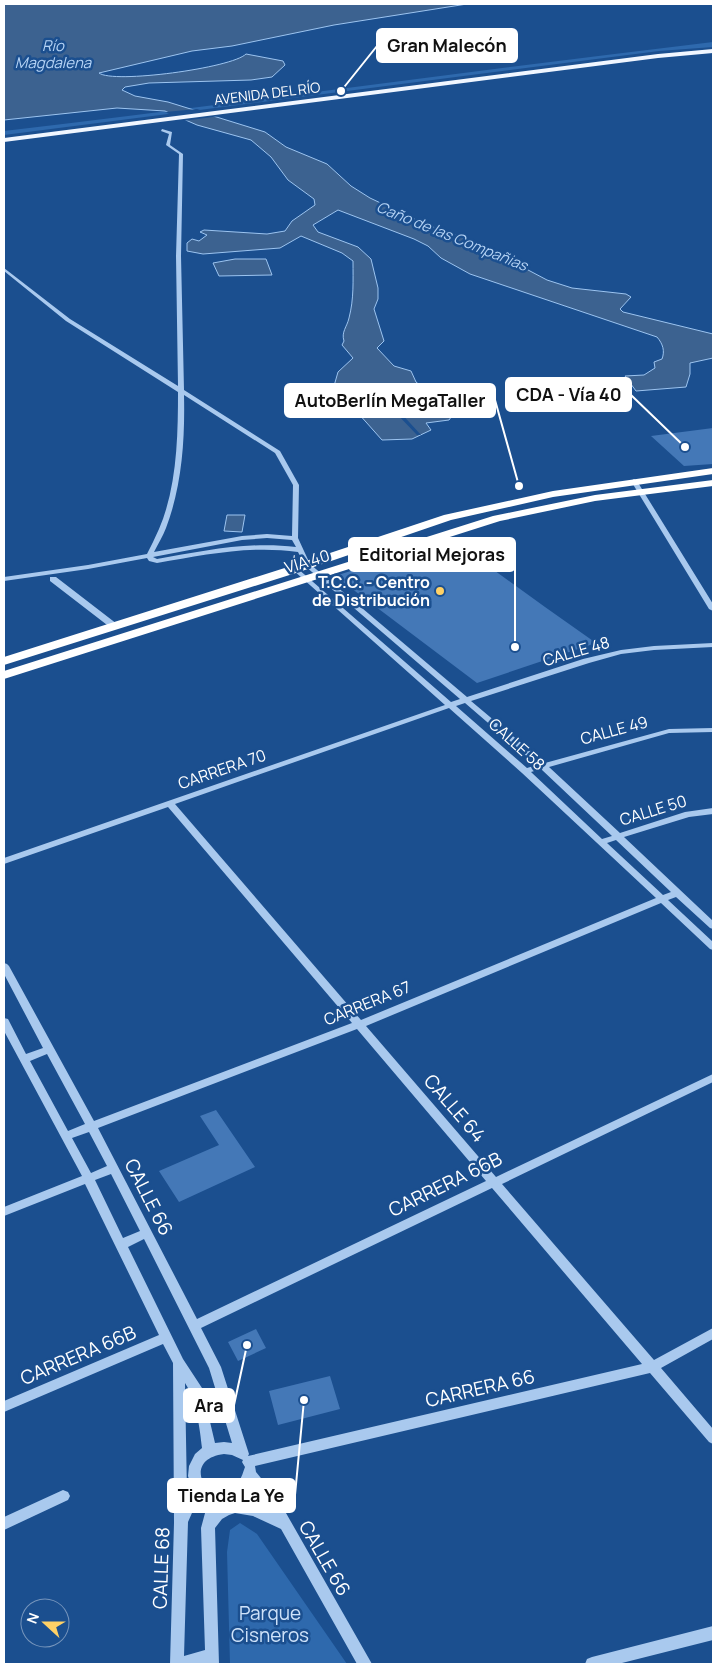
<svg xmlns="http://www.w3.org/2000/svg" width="717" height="1668" viewBox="0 0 717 1668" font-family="Manrope,sans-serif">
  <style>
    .green { fill: #2e69ad }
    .water { fill: #3c6290; stroke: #9cc4f0 }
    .pier { fill: #1b4f8f }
    .building { fill: #4478b7 }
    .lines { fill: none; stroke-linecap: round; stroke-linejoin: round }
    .minor { fill: #a9c9ee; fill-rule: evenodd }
    .major { fill: #f0f6ff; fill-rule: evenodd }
    .highway { fill: #fff; fill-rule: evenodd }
    .poi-dot { fill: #ffd166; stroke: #1b4f8f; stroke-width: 2 }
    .labels { text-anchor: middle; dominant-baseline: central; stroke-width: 5; stroke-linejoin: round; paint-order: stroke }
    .far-street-label { font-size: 14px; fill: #fff; stroke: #1b4f8f }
    .far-water-label { font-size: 15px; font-style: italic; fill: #b5d3f5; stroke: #1b4f8f }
    .street-label { font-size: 16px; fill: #fff; stroke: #1b4f8f }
    .poi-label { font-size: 16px; font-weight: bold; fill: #fff; stroke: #1b4f8f; text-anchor: end }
    .near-street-label { font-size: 19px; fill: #fff; stroke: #1b4f8f }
    .near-park-label { font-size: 19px; fill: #cfe3fa; stroke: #1b4f8f }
    .leader { fill: none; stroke: #fff; stroke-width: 2 }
    .callout-dot { fill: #fff; stroke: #1b4f8f; stroke-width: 2 }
    .callout { fill: #fff; stroke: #fff; stroke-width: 2 }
    .callout-label { font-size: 18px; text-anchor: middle; font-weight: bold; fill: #111 }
  </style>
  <rect width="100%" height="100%" fill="#1b4f8f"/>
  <path class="green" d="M713 42V47L659 51 4 135V131C240 103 476 70 713 42Z
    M240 1523 257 1534 347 1664H230L227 1552 230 1530Z"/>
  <path class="water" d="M4 4H467L334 25 232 46 192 51 99 73C113 84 232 68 246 54L283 61 285 65 272 77 251 80 149 83 125 87 122 90 135 96 168 102 265 132 286 147 327 164 351 186 370 198 425 224 477 243 547 280 572 288 626 294 631 297 620 309 623 312 713 334V358L690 363V374L686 387 636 391 625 376 644 375 655 368 654 362 662 359C665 351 663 344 657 337L470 274 441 258 428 246 414 239 338 210 313 225 318 232 358 247 371 259 378 288V299L374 309 384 341 377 348 394 366 411 371 416 382 454 413 449 420 426 423 431 430 412 439 382 440 334 386 338 372 353 358 342 345 344 341C341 332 347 327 349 318 354 299 353 281 353 261L342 253 301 236 280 248 203 254 187 251V243L192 239 199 241 207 235 200 232 204 230 267 234 285 231 292 221 315 205 314 199 288 180 271 157 251 140 197 125 165 111 117 108 4 120Z
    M235 259H266L272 275 219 276 213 263Z
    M227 515H245L242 532 224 531Z"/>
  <path class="pier" d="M197 109 220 116 183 121 165 112Z
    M392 383 415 409 399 411 421 435H417L395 412 384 414 363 388Z"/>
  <path class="building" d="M713 428V464L684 466 651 436Z
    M451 539 545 607 596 643 477 683 335 576Z
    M216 1110 255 1167 179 1202 159 1171 219 1145 200 1116Z
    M256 1329 266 1348 238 1361 228 1342Z
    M330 1376 340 1409 278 1425 269 1391Z"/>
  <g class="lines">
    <path class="minor" d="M162 129 172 132 170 145 183 154 181 256 184 390 280 451 299 485 298 538 310 564 467 697 583 659 621 650 654 646 713 643V647L654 650 621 654 589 663 471 701 545 763 669 729 713 728V732L669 733 549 767 620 833 685 812 713 808V814L689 817 624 837 713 921V929L710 928 676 897 668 900 713 942V950L710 949 661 903 366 1026 496 1177 713 1074V1082L502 1184 654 1360 713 1328V1339L661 1368 713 1429V1444L709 1442 650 1373 255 1466 256 1472 278 1499 372 1664H357L281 1529 253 1516 235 1513 229 1515 222 1519 215 1528 219 1664H170L174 1523 173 1363 163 1344 4 1412V1401L159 1335 85 1184 4 1216V1207L82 1176 4 1031V1018L8 1019 26 1054 43 1048 4 974V963L7 964 9 966 94 1121 352 1023 168 807 4 864V858L445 705 293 570V568H297L451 702 460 699 305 566 298 552C250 545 204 555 157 563L149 561 147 558 88 569 4 581V577L88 565 147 554C151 546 155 538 159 529 177 487 178 437 178 392L66 321 4 271V268L70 319 178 386 176 256 179 154 166 145 169 134 161 131ZM184 395 275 453 293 485 292 536 267 534 242 536 154 552C158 544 163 536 166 528 182 486 185 440 184 395ZM267 538 292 540 296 547C249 541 203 551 157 559L153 557 242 540ZM465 703 537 765 527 768 456 706ZM449 708 522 773 656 898 361 1020 175 804ZM541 769 612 836 602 839 531 772ZM616 840 671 892 663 895 607 843ZM357 1029 486 1181 197 1319 98 1128ZM47 1054 85 1124 68 1131 30 1061ZM89 1132 107 1166 91 1173 72 1138ZM111 1174 140 1231 123 1238 95 1180ZM492 1188 642 1364 248 1456 249 1454 221 1367 201 1328ZM144 1239 209 1368 232 1443 224 1442 215 1443 202 1388 183 1359 128 1247ZM185 1383C196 1399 200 1429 202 1448L195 1454 189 1466 188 1476 191 1486 187 1494ZM224 1454 232 1455 243 1460 242 1462 245 1467C243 1472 242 1477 239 1481 213 1516 176 1460 224 1454ZM251 1485 268 1507 270 1510 265 1508 264 1505 246 1492ZM199 1497 208 1502 201 1528 205 1650 184 1656 188 1522Z
      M634 479 637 481 713 604V611L709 609 631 481Z
      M50 577H56L117 624V628H111L50 581Z
      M63 1490 68 1492 70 1496 68 1500 4 1530V1517Z
      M713 1626V1640L618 1664H585L587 1659 592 1657Z"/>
    <path class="major" d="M713 49V53L658 58 4 142V138L658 54Z"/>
    <path class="highway" d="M713 468V474L553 497 451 520 299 572 4 665V657L291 566 444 515 553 491Z
      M713 480V486L595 501 500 521 4 679V671L493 516 595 495Z"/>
  </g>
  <circle class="poi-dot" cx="440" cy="591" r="5"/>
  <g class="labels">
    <g class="far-street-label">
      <text transform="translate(267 93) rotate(-7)">AVENIDA DEL RÍO</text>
    </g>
    <g class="far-water-label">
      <text x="53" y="45">Río<tspan x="53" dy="17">Magdalena</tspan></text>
      <text transform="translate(452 236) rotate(22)">Caño de las Compañias</text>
    </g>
    <g class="street-label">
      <text transform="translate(307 561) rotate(-17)">VÍA 40</text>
      <text transform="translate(576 651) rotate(-16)">CALLE 48</text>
      <text transform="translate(614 730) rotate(-15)">CALLE 49</text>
      <text transform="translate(517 744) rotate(42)">CALLE 58</text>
      <text transform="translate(222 769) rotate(-19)">CARRERA 70</text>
      <text transform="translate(653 810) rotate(-17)">CALLE 50</text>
      <text transform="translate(367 1003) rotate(-22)">CARRERA 67</text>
    </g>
    <g class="poi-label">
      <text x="430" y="582">T.C.C. - Centro<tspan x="430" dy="18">de Distribución</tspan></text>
    </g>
    <g class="near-street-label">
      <text transform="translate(455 1108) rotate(49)">CALLE 64</text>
      <text transform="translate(445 1184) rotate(-26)">CARRERA 66B</text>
      <text transform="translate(149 1197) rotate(63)">CALLE 66</text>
      <text transform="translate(78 1355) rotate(-23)">CARRERA 66B</text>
      <text transform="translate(480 1388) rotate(-13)">CARRERA 66</text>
      <text transform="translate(325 1558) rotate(60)">CALLE 66</text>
      <text transform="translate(161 1568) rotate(-88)">CALLE 68</text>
    </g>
    <g class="near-park-label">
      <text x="270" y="1613">Parque<tspan x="270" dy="22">Cisneros</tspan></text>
    </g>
  </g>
  <path class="leader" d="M341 91L377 46M685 447L631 395M519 486L495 400M515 647L515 555M247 1345L234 1405M304 1400L295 1495"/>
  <g class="callout-dot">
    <circle cx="341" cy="91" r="5"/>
    <circle cx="685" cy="447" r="5"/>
    <circle cx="519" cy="486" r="5"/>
    <circle cx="515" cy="647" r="5"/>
    <circle cx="247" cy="1345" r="5"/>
    <circle cx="304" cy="1400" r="5"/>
  </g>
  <g class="callout">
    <rect x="377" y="29" width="140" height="33" rx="5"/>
    <rect x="506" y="378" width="125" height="33" rx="5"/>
    <rect x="285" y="384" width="210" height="33" rx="5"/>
    <rect x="349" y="538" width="166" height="33" rx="5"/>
    <rect x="184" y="1389" width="50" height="33" rx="5"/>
    <rect x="168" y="1479" width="127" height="33" rx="5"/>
  </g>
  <g class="callout-label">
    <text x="447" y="52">Gran Malecón</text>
    <text x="569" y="401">CDA - Vía 40</text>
    <text x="390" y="407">AutoBerlín MegaTaller</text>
    <text x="432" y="561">Editorial Mejoras</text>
    <text x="209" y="1412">Ara</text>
    <text x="231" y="1502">Tienda La Ye</text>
  </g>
  <rect width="717" height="1668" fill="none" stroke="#ffffff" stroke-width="10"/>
  <g transform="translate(45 1623) rotate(291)"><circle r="24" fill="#1b4f8f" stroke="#7695bc"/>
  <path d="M0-4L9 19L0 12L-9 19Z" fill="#ffd166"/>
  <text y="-8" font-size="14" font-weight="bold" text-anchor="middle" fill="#ffffff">N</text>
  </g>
</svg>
